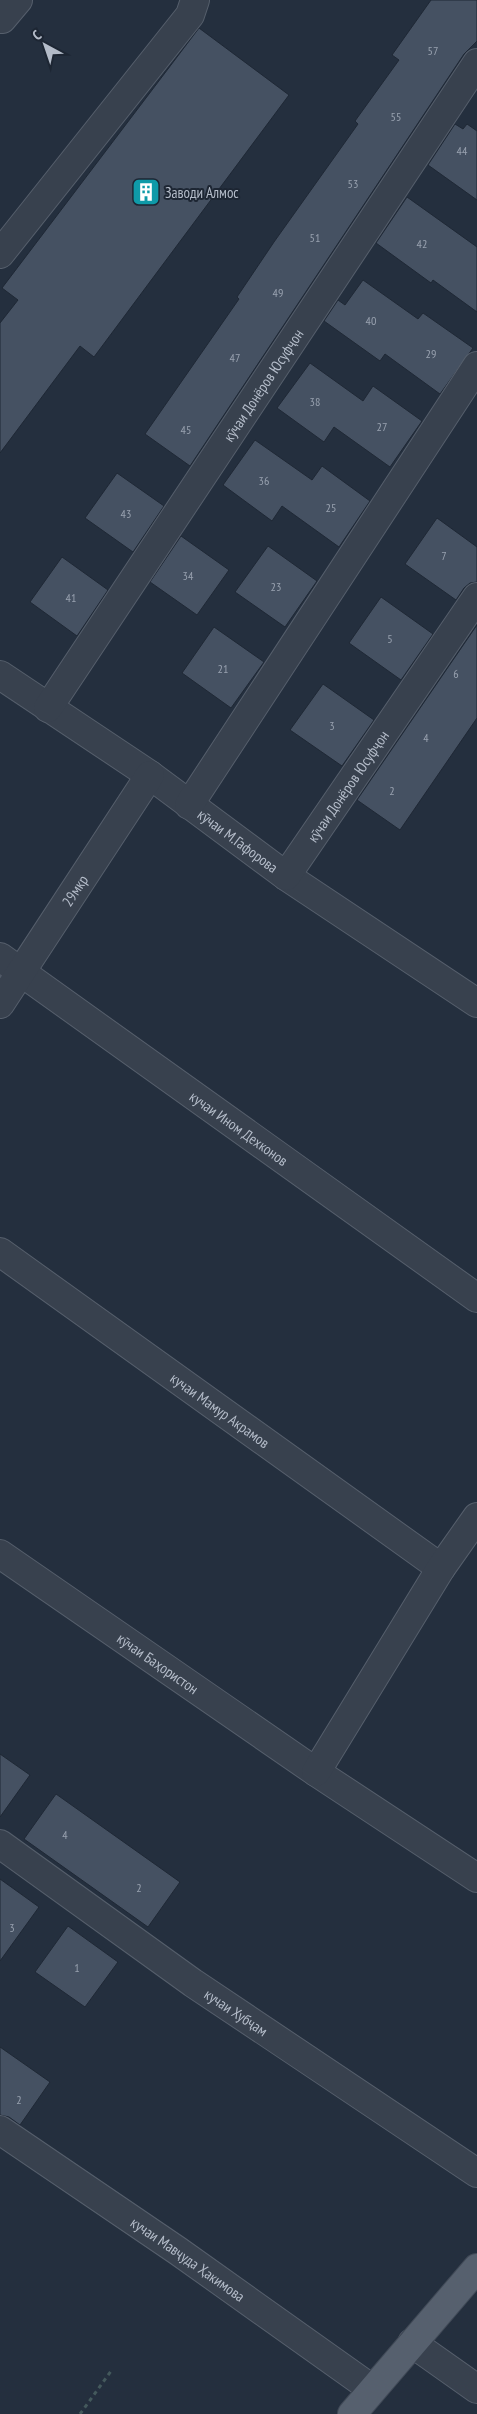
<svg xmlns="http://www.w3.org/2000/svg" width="477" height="2414" viewBox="0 0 477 2414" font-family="'PT Sans Narrow',sans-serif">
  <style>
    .building { fill: #455162; stroke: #1f2835 }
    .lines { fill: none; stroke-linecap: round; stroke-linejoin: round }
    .minor-casing { stroke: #565f6c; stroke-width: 30 }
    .major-casing { stroke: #414a57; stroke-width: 30 }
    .path { stroke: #44595c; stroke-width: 3; stroke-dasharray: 4 4; stroke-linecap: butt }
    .minor { stroke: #38414e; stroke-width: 28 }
    .major { stroke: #56606e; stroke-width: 28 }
    .labels { text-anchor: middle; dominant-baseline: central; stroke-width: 4; stroke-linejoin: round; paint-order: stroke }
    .number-label { font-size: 12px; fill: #98a1af }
    .poi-label { font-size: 15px; fill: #b4bcc9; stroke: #1d2633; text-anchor: start }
    .street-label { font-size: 15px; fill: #b4bcc9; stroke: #1d2633 }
  </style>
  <rect width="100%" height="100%" fill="#242f3e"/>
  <path class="building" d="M431 0H477V41L464 54 190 466 145 434 239 299 237 297 274 242 358 124 355 121 399 60 392 55Z
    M199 28 289 95 94 357 80 346 0 453V323L18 300 2 288Z
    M455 124 463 129 467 124 477 131V200L428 165Z
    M407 197 477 247V312L433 280 431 283 376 243Z
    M363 280 418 319 423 313 473 348 440 394 385 354 380 361 324 321 338 300 345 305Z
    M310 363 363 401 373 386 422 421 390 467 334 427 324 442 277 408Z
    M255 440 312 480 322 466 370 501 339 547 282 506 272 521 223 485Z
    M117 473 164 506 133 552 85 518Z
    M437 518 477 547V582L470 583 464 588 456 600 405 564Z
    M181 536 229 570 197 615 150 582Z
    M268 546 317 581 285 627 235 592Z
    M62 557 108 590 77 636 30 602Z
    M381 597 433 634 401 680 349 643Z
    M477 625V718L400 830 357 800Z
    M214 627 264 662 231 708 182 673Z
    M323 684 374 720 342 766 290 730Z
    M0 1754 30 1775 0 1817Z
    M56 1794 180 1882 148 1927 24 1839Z
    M0 1879 39 1907 0 1961Z
    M68 1926 118 1962 85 2007 35 1972Z
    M0 2047 50 2082 20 2125 9 2117 0 2115Z"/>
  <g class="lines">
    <defs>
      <g id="minor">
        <path d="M2 19 18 0"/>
        <path d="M0 254 190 15 195 0"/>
        <path id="s1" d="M0 675 150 775 286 876 477 1003"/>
        <path id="s2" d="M48 708 477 63"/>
        <path d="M189 805 477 366"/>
        <path id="s3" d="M286 876 477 597"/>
        <path id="s4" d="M0 957 477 1298"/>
        <path id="s5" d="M0 1004 150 775"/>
        <path id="s6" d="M0 1252 441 1568"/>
        <path id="s7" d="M0 1554 316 1772 477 1878"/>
        <path d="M316 1772 441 1568 477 1517"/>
        <path id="s8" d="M0 1844 193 1983 477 2173"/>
        <path id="s9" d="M0 2130 178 2251 372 2389"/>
        <path d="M412 2343 477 2389"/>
      </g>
      <path id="major" d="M352 2414 477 2268"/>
    </defs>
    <use href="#minor" class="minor-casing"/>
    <use href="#major" class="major-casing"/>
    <path class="path" d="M80 2414 111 2371"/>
    <use href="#minor" class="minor"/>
    <use href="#major" class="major"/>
  </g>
  <defs>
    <symbol id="building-square" viewBox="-11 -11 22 22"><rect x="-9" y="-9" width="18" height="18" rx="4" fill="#0f9aa8" stroke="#1d2633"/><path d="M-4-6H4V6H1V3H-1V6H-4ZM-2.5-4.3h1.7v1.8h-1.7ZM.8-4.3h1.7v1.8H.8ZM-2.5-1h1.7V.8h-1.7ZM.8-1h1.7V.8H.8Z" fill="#fff"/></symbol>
  </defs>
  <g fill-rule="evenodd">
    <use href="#building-square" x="130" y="176" width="32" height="32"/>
  </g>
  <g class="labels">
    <g class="number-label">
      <text x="433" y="50">57</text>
      <text x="396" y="116">55</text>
      <text x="462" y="150">44</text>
      <text x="353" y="183">53</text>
      <text x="315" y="237">51</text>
      <text x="422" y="243">42</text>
      <text x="278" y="292">49</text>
      <text x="371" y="320">40</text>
      <text x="431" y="353">29</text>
      <text x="235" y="357">47</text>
      <text x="315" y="401">38</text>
      <text x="382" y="426">27</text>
      <text x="186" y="429">45</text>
      <text x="264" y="480">36</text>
      <text x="331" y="507">25</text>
      <text x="126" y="513">43</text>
      <text x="444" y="555">7</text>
      <text x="188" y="575">34</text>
      <text x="276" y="586">23</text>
      <text x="71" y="597">41</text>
      <text x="390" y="638">5</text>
      <text x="223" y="668">21</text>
      <text x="456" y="673">6</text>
      <text x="332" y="725">3</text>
      <text x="426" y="737">4</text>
      <text x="392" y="790">2</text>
      <text x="65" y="1834">4</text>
      <text x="139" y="1887">2</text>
      <text x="12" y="1927">3</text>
      <text x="77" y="1967">1</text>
      <text x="19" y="2099">2</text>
    </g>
    <g class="poi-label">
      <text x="165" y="192">Заводи Алмос</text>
    </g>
    <g class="street-label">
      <text stroke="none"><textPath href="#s2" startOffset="388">кӯчаи Донёров Юсуфҷон</textPath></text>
      <text stroke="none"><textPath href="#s3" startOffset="109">кӯчаи Донёров Юсуфҷон</textPath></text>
      <text stroke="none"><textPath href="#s1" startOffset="290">кӯчаи М.Гафорова</textPath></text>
      <text stroke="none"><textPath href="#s5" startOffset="136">29мкр</textPath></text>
      <text stroke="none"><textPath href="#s4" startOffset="294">кучаи Ином Дехконов</textPath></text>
      <text stroke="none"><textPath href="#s6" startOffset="271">кучаи Мамур Акрамов</textPath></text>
      <text stroke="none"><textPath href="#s7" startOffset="192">кӯчаи Баҳористон</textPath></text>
      <text stroke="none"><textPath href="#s8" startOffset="290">кучаи Хубҷам</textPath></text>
      <text stroke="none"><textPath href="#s9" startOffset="228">кучаи Мавҷуда Ҳакимова</textPath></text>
    </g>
  </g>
  <g transform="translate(45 45) rotate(320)" stroke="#1d2633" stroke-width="4" paint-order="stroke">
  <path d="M0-4L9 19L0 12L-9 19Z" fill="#b4bcc9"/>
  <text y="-8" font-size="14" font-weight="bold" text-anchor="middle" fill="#b4bcc9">С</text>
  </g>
</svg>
